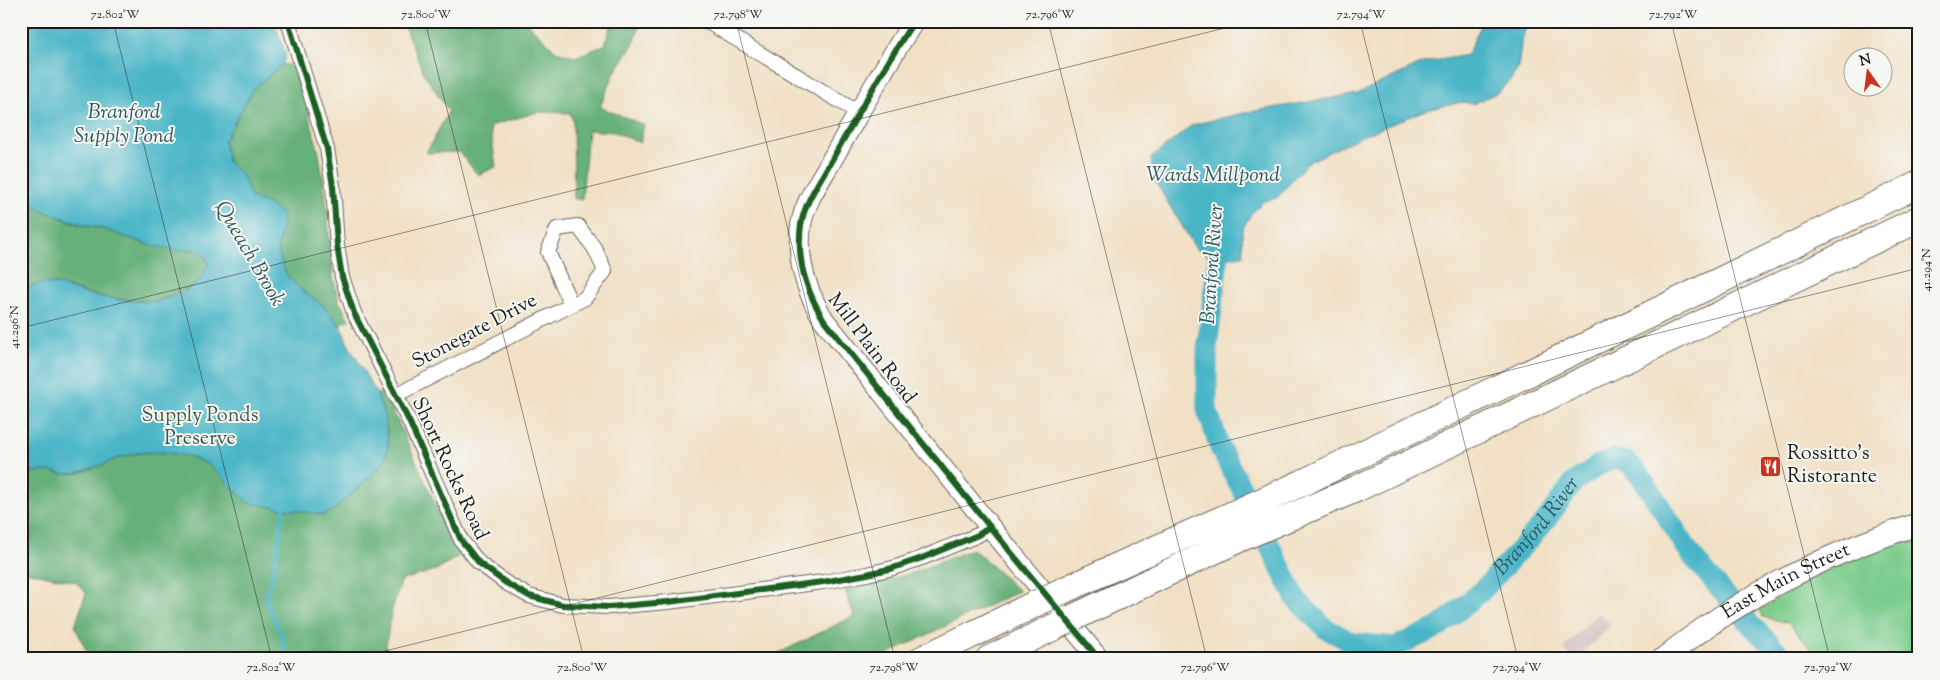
<svg xmlns="http://www.w3.org/2000/svg" width="1940" height="680" viewBox="0 0 1940 680" font-family="'Sorts Mill Goudy',serif">
  <style>
    .industrial { fill: #d2bfc0 }
    .green { fill: #7dcd8e; stroke: #4c7455 }
    .forest { fill: #66b079; stroke: #41664a }
    .water { fill: #4ab5c7; stroke: #336872 }
    .lines { fill: none; stroke-linecap: round; stroke-linejoin: round }
    .stream { stroke: #4ab5c7; stroke-width: 4 }
    .river { stroke: #4ab5c7; stroke-width: 21 }
    .street-casing { stroke: #676157; stroke-width: 16 }
    .secondary-casing { stroke: #676157; stroke-width: 22 }
    .primary-casing { stroke: #676157; stroke-width: 24 }
    .highway-casing { stroke: #676157; stroke-width: 28 }
    .street { stroke: #fff; stroke-width: 14 }
    .secondary { stroke: #fff; stroke-width: 20 }
    .primary { stroke: #fff; stroke-width: 22 }
    .highway { stroke: #fff; stroke-width: 26 }
    .highway-bridge-casing { stroke: #676157; stroke-width: 28; stroke-linecap: butt }
    .highway-bridge { stroke: #fff; stroke-width: 26 }
    .cycleway-casing { stroke: #f6f6f2; stroke-width: 9 }
    .cycleway { stroke: #1b5e20; stroke-width: 6 }
    .ticks { fill: none; stroke: #1c1c1c; stroke-width: 1; stroke-opacity: 0.45 }
    .labels { text-anchor: middle; dominant-baseline: central; stroke-width: 4; stroke-linejoin: round; paint-order: stroke }
    .street-label { font-size: 20px; fill: #1c1c1c; stroke: #f6f6f2 }
    .park-label { font-size: 20px; fill: #3e5a44; stroke: #f6f6f2 }
    .poi-label { font-size: 20px; fill: #1c1c1c; stroke: #f6f6f2; text-anchor: start }
    .water-label { font-size: 21px; font-style: italic; fill: #2e5960; stroke: #f6f6f2 }
    .neatline { fill: none; stroke: #1c1c1c; stroke-width: 2 }
    .ticks-label { font-size: 12px; text-anchor: middle; fill: #1c1c1c }
  </style>
  <rect width="100%" height="100%" fill="#f6f6f2"/>
  <filter id="ink" filterUnits="userSpaceOnUse"><feTurbulence type="fractalNoise" baseFrequency=".02" numOctaves="2"/><feDisplacementMap in="SourceGraphic" scale="10" xChannelSelector="R" yChannelSelector="G"/><feConvolveMatrix kernelMatrix="1 2 1 2 8 2 1 2 1" color-interpolation-filters="sRGB"/></filter>
  <filter id="wash" filterUnits="userSpaceOnUse"><feTurbulence type="fractalNoise" baseFrequency=".0096" numOctaves="4" result="noise"/><feDisplacementMap in="SourceGraphic" scale="20" xChannelSelector="R" yChannelSelector="G"/><feGaussianBlur stdDeviation="1.12" result="paint"/><feColorMatrix in="noise" values="0 0 0 0 0 0 0 0 0 0 0 0 0 0 0 0 0 1.4 0 .05"/><feComposite in="paint" operator="in"/></filter>
  <g filter="url(#wash)">
    <rect width="100%" height="100%" fill="#f1e0c5"/>
    <path class="industrial" d="M1599 613 1611 625 1576 659H1573L1563 648Z"/>
    <path class="green" d="M1919 535V659H1819L1789 623 1763 617 1760 610 1811 577 1891 544Z"/>
    <path class="forest" d="M402 21H525L556 51 575 57 605 45 612 21H641L635 41 614 74 600 107 644 125 640 143 615 132 588 130 582 199H574L573 121 570 113 538 112 490 126 496 167 478 175 459 152 426 153 449 111 424 74Z
      M295 64 319 153 326 199 333 277 339 301 349 320 340 325 324 306 302 291 287 276 277 249 283 223 270 205 251 197 243 176 228 162 224 141 253 89 282 65Z
      M21 200C41 210 61 219 82 225 88 227 95 227 101 228 121 233 140 244 160 247 179 250 198 245 209 262L203 276 193 286 155 302 101 297 54 283 33 285 21 291Z
      M384 391 459 556 436 570 402 580 391 613 384 659H90L75 626 86 593 76 582 24 571 21 574V472C30 471 39 470 48 470 59 472 67 475 78 473 93 470 106 461 121 457 147 450 187 449 210 465 224 475 236 491 248 503L335 509C348 496 381 471 386 456 392 439 383 411 377 394Z
      M973 549 1019 591 877 659H767L854 616 845 590 909 574Z"/>
    <path class="water" d="M21 21H274L286 55 282 65 253 89 224 141 228 162 243 176 251 197 270 205 281 213 283 223 277 249 287 276 302 291 324 306 340 325 348 344 377 394 384 414 388 443 387 454 382 465 335 509 324 515 248 503 210 465 190 457 169 453 142 452 118 458 102 465 77 473 63 474 49 471 21 472V291C49 276 60 286 87 294 99 297 146 304 156 301 172 298 194 289 203 276 206 272 207 266 209 262L204 254 195 249 177 250 152 246 101 228 83 225 46 212 21 200Z
      M1483 21H1528L1521 44 1518 69 1510 81 1498 92 1473 104 1462 102 1426 110 1362 136 1307 163 1277 198 1264 201 1251 214 1242 230 1243 256 1214 258 1196 249 1153 178 1151 158 1192 125 1248 112 1357 94 1423 63 1467 55Z"/>
    <g class="lines">
      <path class="stream" d="M284 504 276 558 266 600 280 631 287 659"/>
      <g class="river">
        <path d="M1214 230 1218 258 1207 348V410L1221 450 1245 495"/>
        <path id="s1" d="M1267 540 1296 599 1325 628 1353 643 1395 647 1437 628 1481 592 1543 524 1574 482 1597 466 1614 459 1628 462 1640 475 1692 556 1752 626 1785 659"/>
      </g>
    </g>
  </g>
  <g filter="url(#ink)">
    <g class="lines">
      <defs>
        <path id="street" d="M288 21 327 149 333 186 337 245 342 277 354 313 409 421 461 540 479 563 506 583 529 596 563 605 609 607 668 602 823 582 867 574 893 568 922 558 978 535 990 527
          M706 21 859 113
          M396 395 585 298 605 271 595 249 578 226 557 229 548 252 571 304"/>
        <path id="secondary" d="M914 21C885 65 860 111 834 156 822 178 805 200 801 225 796 260 806 291 824 320L990 527 1099 659"/>
        <g id="primary">
          <path id="s2" d="M1663 659C1739 598 1826 553 1919 524"/>
        </g>
        <path id="highway" d="M1062 591 1302 483 1919 184
          M1081 614 1241 538 1356 489 1919 219
          M922 659 1035 604
          M989 659 1054 627"/>
      </defs>
      <use href="#street" class="street-casing"/>
      <use href="#secondary" class="secondary-casing"/>
      <use href="#primary" class="primary-casing"/>
      <use href="#highway" class="highway-casing"/>
      <use href="#street" class="street"/>
      <use href="#secondary" class="secondary"/>
      <use href="#primary" class="primary"/>
      <use href="#highway" class="highway"/>
      <defs>
        <path id="highway-bridge" d="M1035 604 1062 591
          M1054 627 1081 614"/>
      </defs>
      <use href="#highway-bridge" class="highway-bridge-casing"/>
      <use href="#highway-bridge" class="highway-bridge"/>
      <defs>
        <path id="cycleway" d="M288 21 327 149 333 186 337 245 342 277 354 313 409 421 461 540 479 563 506 583 529 596 563 605 609 607 668 602 823 582 867 574 893 568 922 558 978 535 990 527
          M914 21C885 65 860 111 834 156 822 178 805 200 801 225 796 260 806 291 824 320L990 527 1099 659"/>
      </defs>
      <use href="#cycleway" class="cycleway-casing"/>
      <use href="#cycleway" class="cycleway"/>
    </g>
  </g>
  <path class="ticks" d="M113 21 272 659M425 21 584 659M736 21 895 659M1048 21 1207 659M1360 21 1518 659M1671 21 1830 659M21 328 1253 21M353 659 1919 268"/>
  <defs>
    <symbol id="restaurant-square" viewBox="-11 -11 22 22"><rect x="-9" y="-9" width="18" height="18" rx="4" fill="#c8321e" stroke="#f6f6f2"/><path d="M-5-6h1v4h1v-4h1v4h1v-4h1v5L-1.5 .5V6h-2V.5L-5-1ZM5-6V6H3V1.5H1.5Q1.5-4 5-6Z" fill="#fff"/></symbol>
  </defs>
  <g fill-rule="evenodd">
    <use href="#restaurant-square" x="1758" y="454" width="25" height="25"/>
  </g>
  <g class="labels">
    <g class="street-label">
      <text transform="translate(475 332) rotate(-28)">Stonegate Drive</text>
      <text transform="translate(871 349) rotate(53)">Mill Plain Road</text>
      <text transform="translate(449 469) rotate(65)">Short Rocks Road</text>
      <text stroke="none"><textPath href="#s2" startOffset="146">East Main Street</textPath></text>
    </g>
    <g class="park-label">
      <text x="200" y="416">Supply Ponds<tspan x="200" dy="23">Preserve</tspan></text>
    </g>
    <g class="poi-label">
      <text x="1787" y="454">Rossitto's<tspan x="1787" dy="23">Ristorante</tspan></text>
    </g>
    <g class="water-label">
      <text x="124" y="113">Branford<tspan x="124" dy="24">Supply Pond</tspan></text>
      <text x="1213" y="176">Wards Millpond</text>
      <text transform="translate(249 254) rotate(60)">Queach Brook</text>
      <text transform="translate(1213 264) rotate(-86)">Branford River</text>
      <text stroke="none"><textPath href="#s1" startOffset="370">Branford River</textPath></text>
    </g>
  </g>
  <rect width="1940" height="680" fill="none" stroke="#f6f6f2" stroke-width="55"/>
  <g transform="translate(1868 72) rotate(346)"><circle r="24" fill="#f6f6f2" stroke="#9f9f9c"/>
  <path d="M0-4L9 19L0 12L-9 19Z" fill="#c8321e"/>
  <text y="-8" font-size="14" font-weight="bold" text-anchor="middle" fill="#1c1c1c">N</text>
  </g>
  <rect x="28" y="28" width="1884" height="624" class="neatline"/>
  <g class="ticks-label">
    <text x="115" y="18">72.802°W</text>
    <text x="426" y="18">72.800°W</text>
    <text x="738" y="18">72.798°W</text>
    <text x="1050" y="18">72.796°W</text>
    <text x="1361" y="18">72.794°W</text>
    <text x="1673" y="18">72.792°W</text>
    <text transform="translate(1926 270) rotate(-90)" y="4">41.294°N</text>
    <text transform="translate(14 327) rotate(-90)" y="4">41.296°N</text>
    <text x="271" y="671">72.802°W</text>
    <text x="582" y="671">72.800°W</text>
    <text x="894" y="671">72.798°W</text>
    <text x="1205" y="671">72.796°W</text>
    <text x="1517" y="671">72.794°W</text>
    <text x="1828" y="671">72.792°W</text>
  </g>
</svg>
